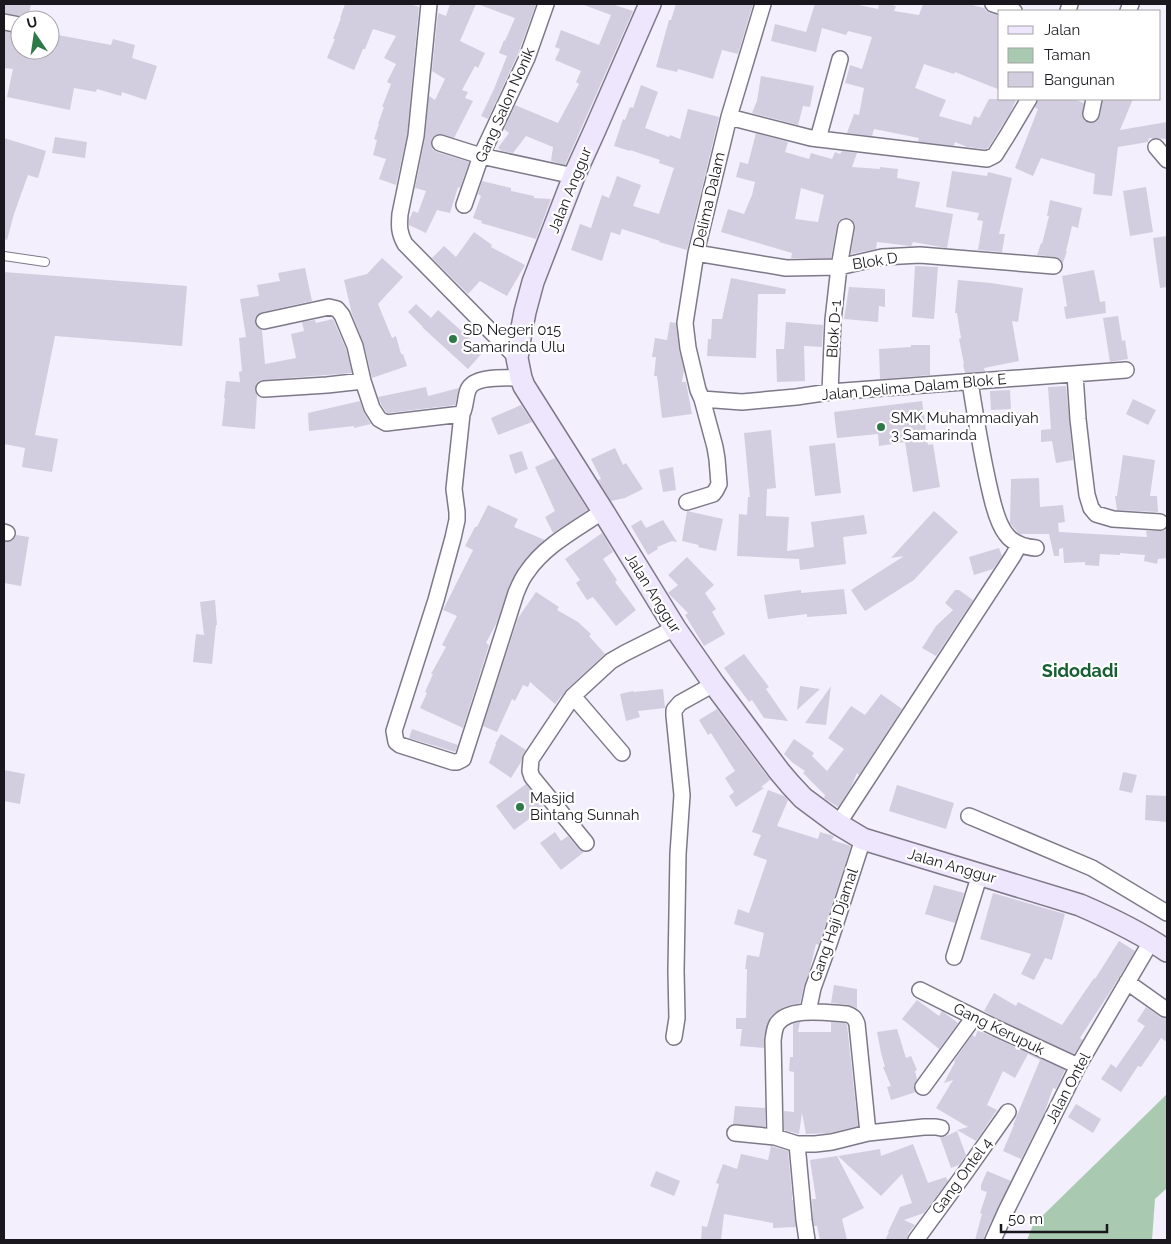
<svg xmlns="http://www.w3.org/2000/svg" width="1171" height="1244" viewBox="0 0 1171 1244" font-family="Raleway,sans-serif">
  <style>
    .green { fill: #a9cab1 }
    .building { fill: #d3cedf; fill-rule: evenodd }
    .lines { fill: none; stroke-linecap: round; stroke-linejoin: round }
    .lane-casing { stroke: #7d7988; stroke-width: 10 }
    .street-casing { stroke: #7d7988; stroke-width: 18 }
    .secondary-casing { stroke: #7d7988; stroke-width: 24 }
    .lane { stroke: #fff; stroke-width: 8 }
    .street { stroke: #fff; stroke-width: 15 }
    .secondary { stroke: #eee6fc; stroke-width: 21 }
    .poi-dot { fill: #2d7948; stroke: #fff; stroke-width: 2 }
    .labels { text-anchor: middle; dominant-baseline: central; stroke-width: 4.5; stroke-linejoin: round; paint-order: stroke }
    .street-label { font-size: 15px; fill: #1a181e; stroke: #fff }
    .poi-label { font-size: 15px; fill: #1a181e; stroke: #fff; text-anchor: start }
    .quarter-label { font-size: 18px; font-weight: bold; fill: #175f33; stroke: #fff }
  </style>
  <rect width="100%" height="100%" fill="#f3effd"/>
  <path class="green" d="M1167 1094V1188L1155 1199 1152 1240H1027L1033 1225Z"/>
  <path class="building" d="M4 4H31L28 20 22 16 4 13Z
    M345 4H410L419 7 407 135 396 185 379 179 386 159 373 155 377 140 374 139 379 124H378L384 107H382L391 84 387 82 396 64 384 58 396 36 373 29 365 49H363L354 70 327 58 335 39H333L341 18H340Z
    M450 4H476L460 41 485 53 478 68 475 66 462 90 468 92 465 98 473 101 454 138 438 134 434 136 431 140V145L433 150 437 152 469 162 460 188 458 187 450 213 437 210 426 233 409 225V220L413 211 418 213 426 191 415 188 425 138 429 96 435 100 445 79 432 71 438 13 446 16Z
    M480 4H536L518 54 488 119 481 116 494 89 507 56 499 53 504 40 505 41 515 18 480 5Z
    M584 4H612L633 11 565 165 551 161 553 147 526 136 513 153 502 151 498 148 509 133 504 129 515 105 558 123 579 84 576 82 581 71 555 60 560 49 555 47 561 30 599 45 611 15 584 5Z
    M676 4H753L738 54 722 50 713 79 678 69 677 72 656 67 669 20H671Z
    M815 4H854L878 9 879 4H887L896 6 894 11 919 15 923 4H968L984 8V7L986 11 990 13 1000 16V90L955 72 954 74 924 64 915 88 946 100 939 116 971 125 974 116 979 118 989 99H1018L1017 100H1016L1010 113 988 148 985 149 967 147 955 142 954 146 920 142 918 141 919 138 874 129 872 136 847 133 854 114 859 115 864 88 845 83 850 65 862 69 872 37 848 31 846 35 822 28 816 52 771 41 775 24 806 32Z
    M4 31 20 34V50H55L58 35 111 45 113 39 135 45 132 58 157 66 146 100 122 92 121 96 97 89 96 92 74 88 70 110 7 97 13 69 4 68Z
    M761 76 814 86 810 107 803 106 798 125 752 113 757 101Z
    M641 85 658 92 645 128 669 137 670 135 680 139 688 109 719 117 687 250 659 242 660 241 622 229 620 235 611 232 602 261 571 250 580 224 591 228 602 195 609 198 617 176 641 185 633 206 659 214 674 168 659 163 660 160 630 150V151L614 146 623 119 625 120 630 107 633 108Z
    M1038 99H1073L1084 103 1082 117 1085 121 1090 123H1094L1098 120 1100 116 1103 99H1133L1120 130 1167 122V139L1149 138 1148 142 1118 147 1112 196 1093 194 1095 174 1041 158 1033 176 1015 168 1038 109 1035 108Z
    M756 133 788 142 785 152 809 159 811 153 832 159 835 152 840 154 842 151 857 153 852 167 880 169V167L898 169 897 178 920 182 915 207 953 214 947 248 913 242 911 246 877 242 876 249 851 254 855 229V224L852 220 847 218H843L839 221 837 225 831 258H791L792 253 721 232 728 209 744 214 752 195 755 182 736 177 740 162 748 164ZM801 188 824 195 818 222 795 219Z
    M55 137 87 142 85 158 52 153Z
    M4 138 46 151 38 178 28 175 14 214 7 240 4 239Z
    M952 171 987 176 988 172 1012 178 999 234H1005L1002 252 978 250 983 221 977 220 979 213 946 207Z
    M482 181 511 188V191L534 196V198L551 199 536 239 481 223 482 221 473 218 481 196 478 194Z
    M1146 187 1153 232 1130 236 1123 191Z
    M1050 200 1082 208 1078 228 1072 226 1066 251H1067L1063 263 1060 259 1055 257 1037 255 1041 243 1042 244 1049 216H1047Z
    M474 232 492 245 491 247 525 265 507 296 480 281 468 294 432 258 444 246 456 257Z
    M1167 236V287L1160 288 1153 238Z
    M382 258 403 277 378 304 392 338 396 336 401 354H403L407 366 372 378 364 344 352 314 344 280 367 274Z
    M915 266 938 267 934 319 912 317Z
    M305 268 312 301 262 312 258 314 255 318V322L257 327 262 330 265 364 296 358 291 334 304 331 302 322 315 320 316 323 333 319 346 349 352 373 263 380 259 381 256 384 255 389 257 395 255 429 222 426 225 398H224L226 381 240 382 239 372 242 371 239 338 246 337 240 299 259 296 257 285 280 281 278 273Z
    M1094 270 1100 302 1105 301 1106 313 1066 319 1064 307 1067 306 1062 276Z
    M4 272 187 286 182 346 55 336 35 435 58 439 52 472 22 467 25 448 4 444Z
    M731 278 786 289 785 294H758L756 358 707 356 708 339H711L712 319H722Z
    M958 280 991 283 1023 288 1018 322 1012 321 1019 361 984 368 985 371 965 373 963 364H964L959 339 961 338 957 313H955Z
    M849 287 885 289V307L879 306 878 322 844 319Z
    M416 304 431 318 438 310 484 351 468 369 422 327H423L408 312Z
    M1118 316 1122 341 1125 340 1128 359 1110 362 1103 318Z
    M670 322 676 323 679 349 684 370 682 382H686L692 414 662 418 657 376H654L656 357H652L655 338 667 340Z
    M786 322 823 325 822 347 804 346 805 381 777 382 776 349H784Z
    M911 345H930V375L880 379 879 349 911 347Z
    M1066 386 1073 460 1056 463 1052 441 1041 442V430L1051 429 1048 387Z
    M426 387 428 396 459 388 455 405 388 413 386 412 381 404 378 397Z
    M1010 390 1011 409 991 410 990 391Z
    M1133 399 1156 410 1148 425 1126 414Z
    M360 401 364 413 371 424 354 428V426L309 431 308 413Z
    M922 401 928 445 933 444 940 487 913 492 905 442 879 446 878 434 837 438 834 412Z
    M521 405 532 422 498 435 491 418Z
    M771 430 776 488 767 489 766 516 789 517 787 551 814 547 811 522 864 515 867 534 843 537 846 564 800 570 799 559 737 556 739 514 747 515 748 497H750L744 433Z
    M835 443 841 493 815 496 809 446Z
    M615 448 623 465 626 463 643 489 625 498 611 501 598 480 601 479 591 459Z
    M522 451 528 469 515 474 509 455Z
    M1123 455 1155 460 1150 496H1157L1158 512 1117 510 1115 496H1117Z
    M555 458 588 510 553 533 545 517 555 511 535 467Z
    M673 467 676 490 663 492 659 470Z
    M1039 478 1040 507 1063 505 1065 522 1058 523 1059 532 1147 537 1146 531H1164L1167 528V558L1158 559 1157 564 1144 561 1145 555 1120 553V555L1100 554 1099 566 1085 565V562L1064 563 1063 548 1059 549V556H1054L1049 534H1019L1010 523 1011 479Z
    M488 505 518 519 514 527 545 540 527 557 516 572 510 584 497 622 486 643 489 645 463 728 420 708 427 693 425 692 433 674H431L446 647 442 645 457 616 443 610 473 550 465 546 475 527H477Z
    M687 511 723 519 716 551 698 547 699 545 682 541Z
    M934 511 958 532 914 580 865 611 851 590 904 556 891 558Z
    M641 520 646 528 663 520 677 542 672 541 657 547 658 549 648 555 631 526Z
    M602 533 613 552 603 559 617 580 615 582 636 610 616 626 593 597 587 600 576 583 580 580 565 559Z
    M16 535 29 537 21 586 4 583V542H8L13 540Z
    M999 548 1002 556 993 569 974 575 969 557Z
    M687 557 714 585 705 593 716 609 712 612 725 634 704 646 685 615 688 613 668 593 678 585 668 575Z
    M844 589 847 614 807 617V614L768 619 764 595 801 590V593Z
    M955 590H959L973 600 936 656 922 648 936 626 953 610 945 603Z
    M536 592 559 607 557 610 578 622 591 634 589 636 605 654 567 689 555 704 530 682 528 687 523 685 515 701 512 699 497 732 483 726 518 618Z
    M215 600 217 625H216L212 664 193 662 196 634 204 635 200 602Z
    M744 654 769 687 766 689 788 721 764 718 752 700 749 702 724 668Z
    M800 686 820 689 797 710Z
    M831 686 826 725 805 723Z
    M663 689 665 708 638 711 640 717 626 721 620 694 633 691 634 692Z
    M881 694 902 709 859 775 857 773 851 787 838 807 824 798 825 795 803 773 805 771 793 763 784 754 794 739 814 753 812 756 827 771 844 749 828 738 851 706 865 715Z
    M717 709 770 780 761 787 764 788 736 807 729 796 734 792 725 778 735 771 711 733 708 735 699 720Z
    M412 729 458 745 455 752 409 738Z
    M501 734 526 750 523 754 521 762 511 778 489 763 496 744H495Z
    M4 770 25 774 20 804 4 801Z
    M1123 772 1137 775 1132 793 1119 790Z
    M526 784 544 808 514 830 496 806Z
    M897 785 954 803 946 829 889 811Z
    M768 790 784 796 788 800 777 826 818 839 820 832 834 836 832 840 851 846 821 938 819 945 816 944 810 969 804 986 800 1003 786 1006 772 1015 766 1028 764 1039V1048L740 1046 742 1029H736V1018H746L747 969H745L747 955 759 957 764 933 734 924 738 909 749 913 767 860 753 855 761 835 752 832Z
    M1146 795 1167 796V822L1145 820Z
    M555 832 561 841 568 836 579 849 584 852 561 870 540 843Z
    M934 885 964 893 955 923 925 914Z
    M993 893 1065 914 1052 960 1045 958 1034 980 1021 974 1031 954 980 939Z
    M1119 941 1135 951 1110 992 1080 1038 1083 1040 1074 1054 1000 1020 984 1011 994 993 1016 1006 1018 1002 1062 1025 1094 978 1095 979Z
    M834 985 857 989V1008L848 1005 831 1003Z
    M917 1000 939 1016 942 1011 958 1023 939 1049 902 1019Z
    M1146 1007 1160 1017 1167 1018V1042L1161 1038 1141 1067 1138 1066 1121 1092 1101 1079 1111 1064 1116 1068 1145 1026 1137 1021Z
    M800 1022 798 1032H831V1022L845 1023 847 1025 858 1126 830 1133 806 1134 802 1113 799 1134 784 1130V1111L794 1112V1072L789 1071 790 1057H793V1024Z
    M897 1029 906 1058 911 1056 917 1070 915 1071 917 1079 914 1086 916 1092 891 1100 887 1087 891 1086 883 1067H885L881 1053 877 1032Z
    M978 1030 1065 1070 1056 1089 1053 1088 1044 1114 1021 1159 1003 1151 1014 1125H1013L1040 1060 1028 1054 1015 1078 1003 1071 987 1105 997 1110 976 1141 957 1130 968 1127 936 1108 953 1080 944 1083 955 1062 954 1061 972 1035 975 1037Z
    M1076 1104 1101 1119 1093 1133 1068 1117Z
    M735 1106 765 1108V1127L733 1124Z
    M957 1131 966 1155 959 1165 951 1168 940 1137H944Z
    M913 1144 928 1183 946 1177 948 1181 924 1213 904 1220 915 1225 908 1234 907 1240H885L889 1232H888L900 1207 912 1203 902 1174 881 1196 838 1156 880 1149 881 1156Z
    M771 1146 788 1151 792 1194V1200H793L796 1227 773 1228V1223L724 1214 721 1240H701L702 1226 707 1227 719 1184 716 1183 723 1164 737 1169 741 1154 768 1160Z
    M837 1156 864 1208 842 1219 847 1240H820L817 1226H814L813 1219 812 1199H816L810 1160Z
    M656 1171 680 1181 674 1196 650 1186Z
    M987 1171 1011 1181 998 1207 984 1236V1240H975L982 1214 980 1213 987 1192 981 1190V1185Z"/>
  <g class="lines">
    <defs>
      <path id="lane" d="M4 256 45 262"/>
      <path id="street" d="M429 4 416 136 400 214C399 227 399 233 405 244L517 358
        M993 4 1014 11
        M1068 11 1070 4
        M1128 11 1131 4
        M4 22 20 25
        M1091 114 1094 99
        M729 117 811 138 987 159 995 155 1007 136 1029 99
        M818 139 840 59
        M440 143 481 156 574 176
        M1156 147 1167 160
        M464 205 481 156 527 58 546 4
        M696 253 786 268 839 267 882 257 920 255 1054 266
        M264 321 329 307 337 309 342 315 355 346 363 381 372 408 379 419 386 423 462 414C466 406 465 398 468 390 474 375 507 378 521 378
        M1075 374 1078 419 1083 463 1087 495 1091 508 1096 514 1113 519 1160 522
        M970 382C976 420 982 458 991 495 994 508 998 524 1006 534 1013 544 1024 547 1036 548
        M264 389 327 385 363 381
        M830 392 833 320 839 267 846 227
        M702 399 742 402 796 397 830 392 1126 370
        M462 414 454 489 457 512V520L453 538 436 600 394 731 396 742 400 745 453 762H457L463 759 516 593C519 586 522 578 527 572 545 545 577 529 603 511
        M687 502 713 494 716 490 719 484 717 459 715 447 702 399 698 390 688 348 685 323 696 253 729 117 763 4
        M4 532 7 533
        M573 696 622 753
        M969 816 1092 868 1167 913
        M838 824 1013 556 1019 545
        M586 843 532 777 530 771 531 759 573 696 611 661 625 653 675 628
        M954 957 980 874
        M1127 982 1165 1009
        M920 990 996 1028 1078 1066
        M808 1012 813 988 830 941 863 839
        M674 1037 677 1018 676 971 678 854 682 795 674 715V710L680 703 714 684
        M923 1087 974 1017
        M735 1133 775 1137 797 1144H815L832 1142 868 1133 924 1127H936L941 1128
        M775 1137 773 1040C774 1035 774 1029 777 1024 789 1006 829 1013 847 1014 853 1016 855 1018 857 1024L868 1133
        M797 1144 804 1220 807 1240
        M916 1240 965 1173 1008 1112
        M993 1240 1006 1211 1078 1066 1152 940"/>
      <path id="secondary" d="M650 4 594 132 574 176 533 282 525 312 520 338 517 358 521 378 524 386 603 511 675 628 714 684 779 771 790 784 803 798 838 824 863 839 1080 905C1110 918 1140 932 1167 951"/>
    </defs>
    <use href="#lane" class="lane-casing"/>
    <use href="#street" class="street-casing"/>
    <use href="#secondary" class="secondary-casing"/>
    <use href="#lane" class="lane"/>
    <use href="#street" class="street"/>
    <use href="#secondary" class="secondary"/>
  </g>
  <g class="poi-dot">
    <circle cx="453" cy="339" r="5"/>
    <circle cx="881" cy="427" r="5"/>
    <circle cx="520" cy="807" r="5"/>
  </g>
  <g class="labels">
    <g class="street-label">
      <text transform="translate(505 105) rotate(-66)">Gang Salon Nonik</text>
      <text transform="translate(570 190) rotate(-68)">Jalan Anggur</text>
      <text transform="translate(709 200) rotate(-77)">Delima Dalam</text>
      <text transform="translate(875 261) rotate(-9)">Blok D</text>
      <text transform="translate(834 329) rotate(-86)">Blok D-1</text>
      <text transform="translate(914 387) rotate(-5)">Jalan Delima Dalam Blok E</text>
      <text transform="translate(653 593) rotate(58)">Jalan Anggur</text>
      <text transform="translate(952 866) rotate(16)">Jalan Anggur</text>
      <text transform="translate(834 925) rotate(-71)">Gang Haji Djamal</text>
      <text transform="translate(999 1029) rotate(26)">Gang Kerupuk</text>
      <text transform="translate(1068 1088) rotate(-62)">Jalan Ontel</text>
      <text transform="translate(962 1176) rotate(-54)">Gang Ontel 4</text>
    </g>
    <g class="poi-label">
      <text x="463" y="330">SD Negeri 015<tspan x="463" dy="17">Samarinda Ulu</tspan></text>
      <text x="891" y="418">SMK Muhammadiyah<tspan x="891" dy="17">3 Samarinda</tspan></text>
      <text x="530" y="798">Masjid<tspan x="530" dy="17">Bintang Sunnah</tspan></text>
    </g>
    <g class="quarter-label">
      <text x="1080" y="670">Sidodadi</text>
    </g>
  </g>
  <rect width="1171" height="1244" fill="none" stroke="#1a181e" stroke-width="10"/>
  <rect x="998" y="10" width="162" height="90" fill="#ffffff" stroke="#a3a3a5"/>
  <rect x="1008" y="26" width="25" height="8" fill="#eee6fc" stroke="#a3a3a5"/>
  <text x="1044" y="35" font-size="15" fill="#1a181e">Jalan</text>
  <rect x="1008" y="48" width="25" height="15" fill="#a9cab1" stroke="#a3a3a5"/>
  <text x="1044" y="60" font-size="15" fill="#1a181e">Taman</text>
  <rect x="1008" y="72" width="25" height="15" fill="#d3cedf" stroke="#a3a3a5"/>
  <text x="1044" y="85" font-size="15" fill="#1a181e">Bangunan</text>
  <g transform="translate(35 35) rotate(347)"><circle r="24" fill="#ffffff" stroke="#a3a3a5"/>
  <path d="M0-4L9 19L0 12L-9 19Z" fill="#2d7948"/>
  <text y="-8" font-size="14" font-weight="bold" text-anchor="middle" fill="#1a181e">U</text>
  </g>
  <path d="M1001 1224v8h106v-8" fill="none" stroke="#1a181e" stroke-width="2.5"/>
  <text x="1008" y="1224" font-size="15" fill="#1a181e" stroke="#ffffff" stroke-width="4" paint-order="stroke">50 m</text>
</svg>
